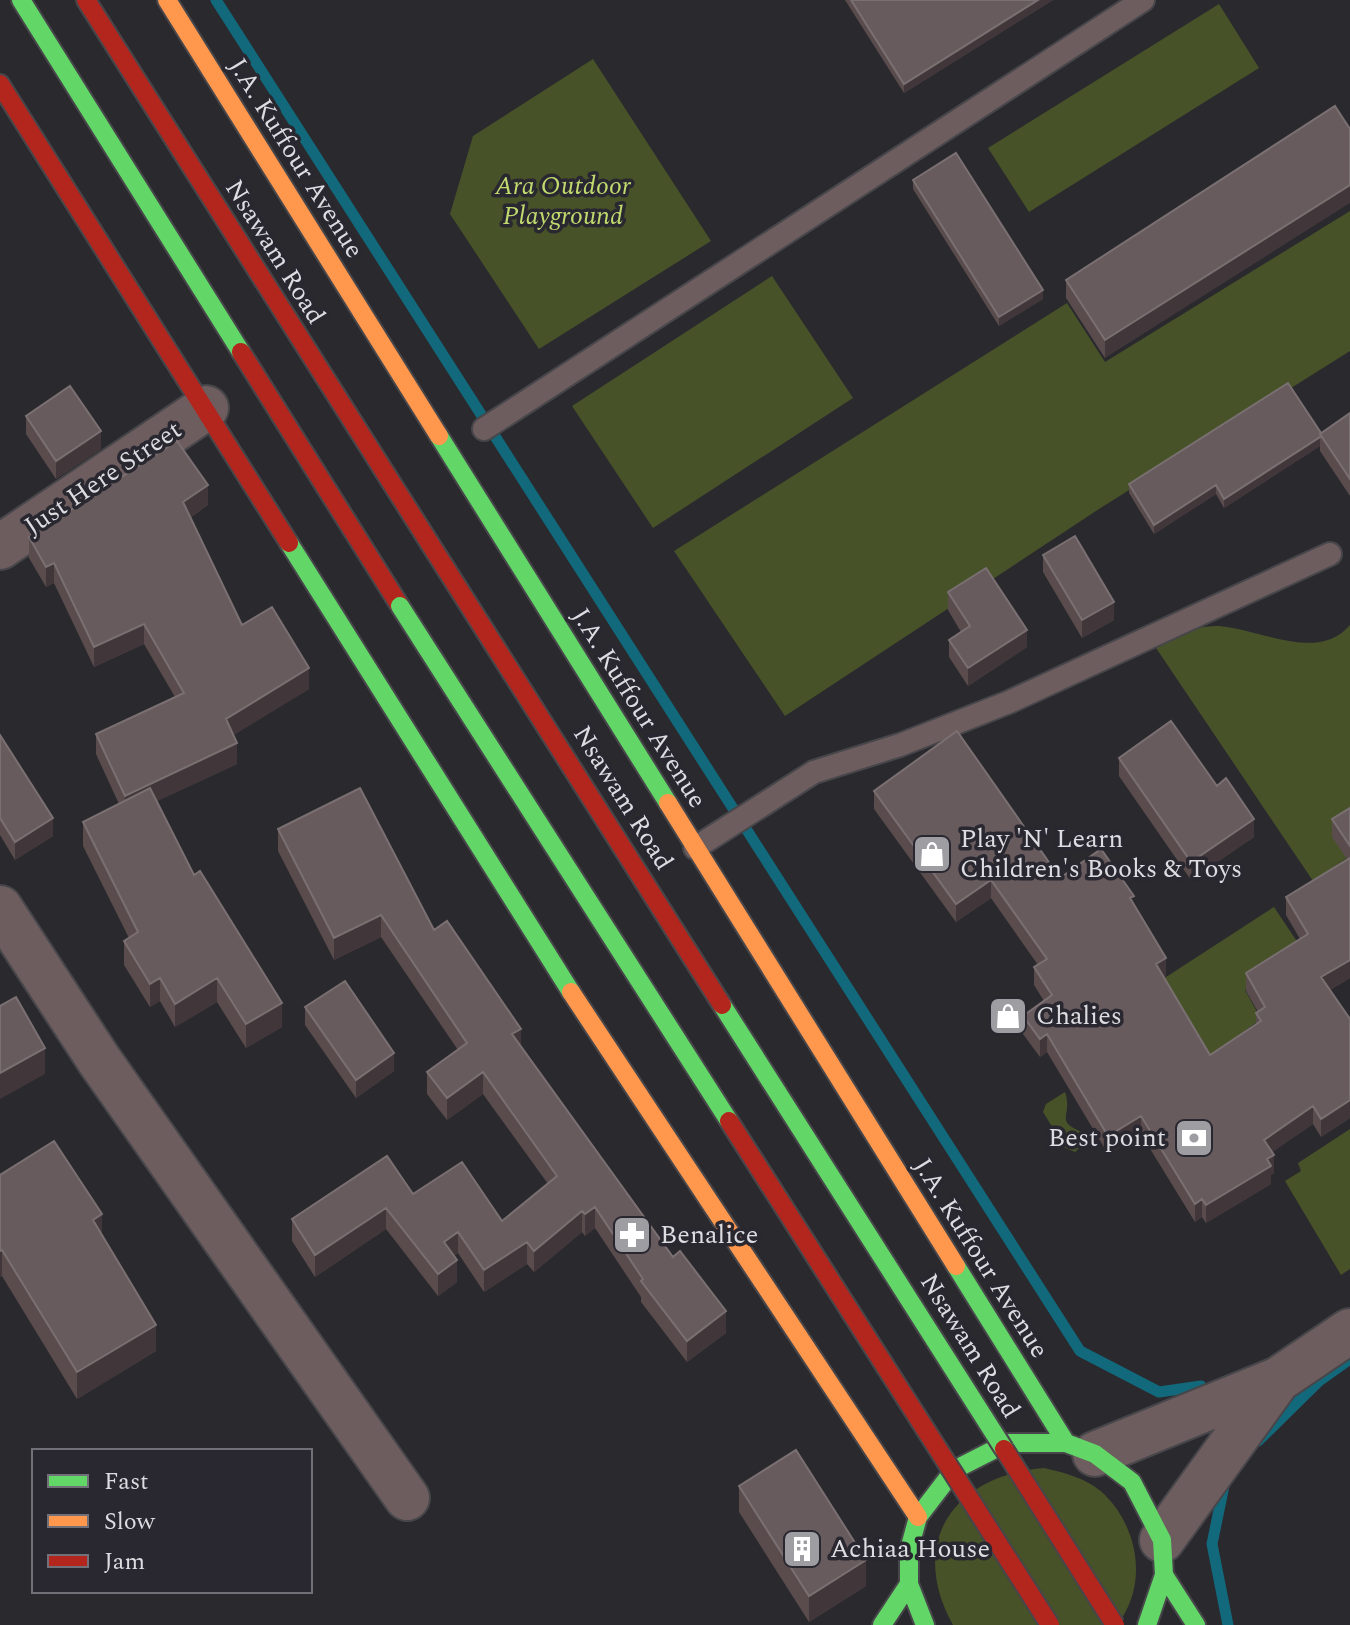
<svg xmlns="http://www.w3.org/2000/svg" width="1350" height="1625" viewBox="0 0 1350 1625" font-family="Spectral,serif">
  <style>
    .green { fill: #475229 }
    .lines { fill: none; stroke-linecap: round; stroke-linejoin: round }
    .stream { stroke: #12697b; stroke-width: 11 }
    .lane-casing { stroke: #47464a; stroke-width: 26 }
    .street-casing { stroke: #47464a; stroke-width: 48 }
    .fast-casing { stroke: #47464a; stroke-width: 22 }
    .slow-casing { stroke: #47464a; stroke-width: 22 }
    .jam-casing { stroke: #47464a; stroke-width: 22 }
    .lane { stroke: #6d5d5e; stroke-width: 22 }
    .street { stroke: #6d5d5e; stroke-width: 44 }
    .fast { stroke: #63d668; stroke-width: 18 }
    .slow { stroke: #ff974d; stroke-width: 18 }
    .jam { stroke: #b3261e; stroke-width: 18 }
    .fast-bridge-casing { stroke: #47464a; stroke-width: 22; stroke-linecap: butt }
    .jam-bridge-casing { stroke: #47464a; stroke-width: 22; stroke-linecap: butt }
    .fast-bridge { stroke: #63d668; stroke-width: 18 }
    .jam-bridge { stroke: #b3261e; stroke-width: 18 }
    .wall { fill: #5a4c4d }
    .shaded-wall { fill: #41373a }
    .building { fill: #685b5d; stroke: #7a7072; stroke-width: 2 }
    .labels { text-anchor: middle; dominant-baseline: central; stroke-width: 7; stroke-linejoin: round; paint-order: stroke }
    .street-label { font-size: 26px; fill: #dddce1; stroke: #292730 }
    .park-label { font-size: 26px; font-style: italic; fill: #c0da6e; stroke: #292730 }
    .poi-label { font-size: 26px; fill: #dddce1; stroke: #292730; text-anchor: start }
  </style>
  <rect width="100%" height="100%" fill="#2a292e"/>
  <path class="green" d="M1219 4 1259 68 1029 212 988 148Z
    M593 59 711 241 539 349 450 214 473 136Z
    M1350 211V351L1099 509 785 716 674 551 1067 303 1105 362Z
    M772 276 853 398 653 528 572 406Z
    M1350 625V856L1313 881 1152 642C1173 635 1197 625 1219 626 1260 629 1318 663 1350 625Z
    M1274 907 1320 976 1266 977 1245 990 1261 1019 1209 1057 1163 979Z
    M1065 1092C1074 1119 1049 1121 1093 1136L1075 1152 1065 1148 1043 1112 1046 1104Z
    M1350 1129V1269L1341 1275 1285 1181 1301 1171 1298 1163Z
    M1044 1468C1066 1473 1089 1479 1105 1495 1139 1529 1148 1586 1117 1625H953C907 1542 954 1475 1044 1468Z"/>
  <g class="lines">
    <path class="stream" d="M216 0 1080 1351 1159 1392 1201 1386
      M1258 1441 1319 1381 1350 1359
      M1225 1481 1212 1544 1228 1625"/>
    <defs>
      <path id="lane" d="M484 429 1143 0
        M695 848 814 772 900 745 1009 702 1330 554"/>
      <path id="street" d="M0 547 206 408
        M0 908 99 1060 407 1498
        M1095 1454 1279 1379 1350 1331
        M1162 1540 1277 1381"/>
      <path id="fast" d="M21 0 241 352
        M439 436 668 803
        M289 543 571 992
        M956 1266 1066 1443
        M1164 1575 1196 1625
        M882 1625 909 1584
        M925 1625 909 1584V1550L918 1517 954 1470 1007 1443H1066L1095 1454 1132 1482 1162 1540 1164 1575 1147 1625"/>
      <path id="slow" d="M167 0 439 436
        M668 803 956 1266
        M571 992 918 1517"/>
      <path id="jam" d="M86 0 446 569
        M0 84 289 543
        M241 352 400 606"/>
    </defs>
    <use href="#lane" class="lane-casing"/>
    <use href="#street" class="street-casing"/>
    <use href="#fast" class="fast-casing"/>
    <use href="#slow" class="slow-casing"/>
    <use href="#jam" class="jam-casing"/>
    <use href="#lane" class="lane"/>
    <use href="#street" class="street"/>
    <use href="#fast" class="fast"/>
    <use href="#slow" class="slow"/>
    <use href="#jam" class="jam"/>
    <defs>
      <path id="fast-bridge" d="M400 606 729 1121
        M722 1005 1004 1449"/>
      <path id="jam-bridge" d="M446 569 722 1005
        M729 1121 1050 1625
        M1004 1449 1115 1625"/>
    </defs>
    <use href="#fast-bridge" class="fast-bridge-casing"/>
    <use href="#jam-bridge" class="jam-bridge-casing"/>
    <use href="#fast-bridge" class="fast-bridge"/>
    <use href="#jam-bridge" class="jam-bridge"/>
  </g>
  <path class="wall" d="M845 0H1053L904 93Z
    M1335 106 1105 358 1066 298V280Z
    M913 180 1043 299 999 326 913 189Z
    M1350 413V496L1320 451V446L1224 508 1216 494 1154 534 1129 493V484L1321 433Z
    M26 416 101 449 56 479 26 434Z
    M208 505 191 517 242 625 309 689 233 735 237 764 157 801 194 875 282 1027 246 1048 217 1002 175 1027 160 1001 150 1007 124 965V941L129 938 83 846V822L119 804 96 754V734L175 697 144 644 94 667 54 583 46 587 29 558V537Z
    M1043 555 1114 620 1082 638 1043 572Z
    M948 592 1027 647 968 686 949 657V640L961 632 948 610Z
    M0 735 53 836 15 860 0 835Z
    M1119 758 1217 786 1254 837 1191 880 1119 776Z
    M874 791 1060 878 1134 904 1166 976 1164 977 1210 1055 1256 1024V1013L1258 1012 1246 991V973L1300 939 1286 915V897L1347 859 1332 837V819L1350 808V978L1330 990 1350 1019V1118L1321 1137 1313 1124 1272 1152 1274 1173 1271 1175V1184L1206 1223 1202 1217 1195 1222 1141 1134 1108 1154 1047 1052 1040 1057 1023 1034V1016L1044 1001 1034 985V967L1038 965 991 898 956 922 874 809Z
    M278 829 434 930 521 1046 726 1333 687 1362 641 1302V1297L595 1228 585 1236 582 1232 534 1272 527 1264 484 1292 458 1253 454 1256 457 1282 438 1296 386 1229 315 1277 292 1241V1219L413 1194 502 1221 548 1184 483 1094 447 1120 427 1094V1072L458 1050 381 937 334 960 278 851Z
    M305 1007 394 1071 356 1098 305 1025Z
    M0 1175 102 1235 156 1351 77 1399 2 1276 0 1277Z
    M739 1486 866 1586 809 1622 739 1512Z"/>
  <path class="shaded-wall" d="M1038 0H1053L904 93V84Z
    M1350 185V203L1105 358V340Z
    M1043 290V299L999 326V317Z
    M101 431V449L56 479V461Z
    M1320 437V446L1224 508V499Z
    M208 485V505L183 522V502Z
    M1216 485V494L1154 534V525Z
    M54 563V583L46 587V567Z
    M1114 602V620L1082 638V620Z
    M144 624V644L94 667V647Z
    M1027 630V647L968 686V668Z
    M309 668V689L226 740V719Z
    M237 743V764L125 816V796Z
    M53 818V836L15 860V842Z
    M1254 819V837L1191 880V862Z
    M991 880V898L956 922V904Z
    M381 915V937L334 960V938Z
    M1166 958V976L1156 982V964Z
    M1350 960V978L1321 995V977Z
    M160 978V1001L150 1007V984Z
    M217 978V1002L175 1027V1004Z
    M282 1003V1027L246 1048V1024Z
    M521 1029V1051L512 1034Z
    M1047 1034V1052L1040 1057V1039Z
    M45 1048V1074L0 1099V1073Z
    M394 1053V1071L356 1098V1080Z
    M483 1072V1094L447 1120V1098Z
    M1350 1100V1118L1321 1137V1119Z
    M1313 1106V1124L1264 1158V1140Z
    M1141 1116V1134L1108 1154V1136Z
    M1274 1155V1173L1271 1175V1184L1206 1223V1205Z
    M1202 1199V1217L1195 1222V1204Z
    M595 1207V1228L585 1236V1214Z
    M386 1208V1229L315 1277V1255Z
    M582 1211V1232L534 1272V1251Z
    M102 1214V1241L93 1220Z
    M458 1232V1253L444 1264V1242Z
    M527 1242V1264L484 1292V1270Z
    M2 1250V1276L0 1277V1251Z
    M457 1260V1282L438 1296V1274Z
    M726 1311V1333L687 1362V1341Z
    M156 1325V1351L77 1399V1372Z
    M866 1560V1586L809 1622V1596Z"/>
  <path class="building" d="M851 0H1038L904 84Z
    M1335 106 1350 129V185L1105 340 1066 280Z
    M956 153 1043 290 999 317 913 180Z
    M1288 383 1321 433 1320 437 1224 499 1216 485 1154 525 1129 484Z
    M70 386 101 431 56 461 26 416Z
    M1350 413V479L1320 434Z
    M177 441 208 485 183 502 242 625 272 607 309 668 226 719 237 743 125 796 96 734 184 693 144 624 94 647 54 563 46 567 29 537Z
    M1075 536 1114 602 1082 620 1043 555Z
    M986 568 1027 630 968 668 949 640 970 626 948 592Z
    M1171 721 1217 786 1226 778 1254 819 1191 862 1119 758Z
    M957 731 1060 878 1101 849 1134 896 1130 898 1166 958 1156 964 1210 1055 1261 1021 1256 1013 1265 1007 1246 973 1308 934 1286 897 1350 858V960L1321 977 1350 1019V1100L1321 1119 1313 1106 1264 1140 1274 1155 1267 1159 1271 1166 1206 1205 1202 1199 1195 1204 1141 1116 1108 1136 1047 1034 1040 1039 1023 1016 1052 995 1034 967 1047 959 991 880 956 904 874 791Z
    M0 735 53 818 15 842 0 818Z
    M150 788 194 875 200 871 282 1003 246 1024 217 978 175 1004 160 978 150 984 124 941 138 932 83 822Z
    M360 788 434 930 447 921 521 1029 512 1034 673 1257 680 1251 726 1311 687 1341 641 1281 643 1279 595 1207 585 1214 582 1211 534 1251 527 1242 484 1270 458 1232 444 1242 457 1260 438 1274 386 1208 315 1255 292 1219 387 1156 413 1194 462 1162 502 1221 557 1176 483 1072 447 1098 427 1072 467 1043 381 915 334 938 278 829Z
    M1350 808V846L1332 819Z
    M345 981 394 1053 356 1080 305 1007Z
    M16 997 45 1048 0 1073V1006Z
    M54 1141 102 1214 93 1220 156 1325 77 1372 2 1250 0 1251V1175Z
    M796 1450 866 1560 809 1596 739 1486Z"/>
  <defs>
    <symbol id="shop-square" viewBox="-11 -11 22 22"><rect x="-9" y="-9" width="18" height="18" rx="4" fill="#9e9da2" stroke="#292730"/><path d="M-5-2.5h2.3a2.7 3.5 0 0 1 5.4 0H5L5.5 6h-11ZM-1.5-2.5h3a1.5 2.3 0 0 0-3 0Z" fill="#fff"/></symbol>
    <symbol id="bank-square" viewBox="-11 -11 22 22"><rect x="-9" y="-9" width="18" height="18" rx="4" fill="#9e9da2" stroke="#292730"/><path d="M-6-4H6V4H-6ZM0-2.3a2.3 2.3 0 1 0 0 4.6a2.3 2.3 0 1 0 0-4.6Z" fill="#fff"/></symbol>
    <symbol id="pharmacy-square" viewBox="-11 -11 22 22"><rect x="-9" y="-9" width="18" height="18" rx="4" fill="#9e9da2" stroke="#292730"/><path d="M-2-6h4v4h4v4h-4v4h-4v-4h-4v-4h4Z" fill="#fff"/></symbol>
    <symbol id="building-square" viewBox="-11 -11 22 22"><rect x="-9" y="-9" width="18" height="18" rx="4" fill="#9e9da2" stroke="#292730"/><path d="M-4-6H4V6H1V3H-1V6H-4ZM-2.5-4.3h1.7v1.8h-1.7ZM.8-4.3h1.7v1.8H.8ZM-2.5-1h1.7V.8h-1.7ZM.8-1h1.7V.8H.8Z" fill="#fff"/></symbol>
  </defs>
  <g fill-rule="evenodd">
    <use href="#shop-square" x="910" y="832" width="44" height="44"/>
    <use href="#shop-square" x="986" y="994" width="44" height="44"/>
    <use href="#bank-square" x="1172" y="1116" width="44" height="44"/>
    <use href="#pharmacy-square" x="610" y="1213" width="44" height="44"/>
    <use href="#building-square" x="780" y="1527" width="44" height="44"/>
  </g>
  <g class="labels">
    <g class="street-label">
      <text transform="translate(296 158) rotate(58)">J.A. Kuffour Avenue</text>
      <text transform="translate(275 252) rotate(58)">Nsawam Road</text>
      <text transform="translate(103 478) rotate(-34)">Just Here Street</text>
      <text transform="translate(639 708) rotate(58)">J.A. Kuffour Avenue</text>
      <text transform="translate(623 798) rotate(58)">Nsawam Road</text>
      <text transform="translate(981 1258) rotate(58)">J.A. Kuffour Avenue</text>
      <text transform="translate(970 1346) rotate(58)">Nsawam Road</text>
    </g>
    <g class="park-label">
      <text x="563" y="186">Ara Outdoor<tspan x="563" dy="30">Playground</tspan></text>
    </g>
    <g class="poi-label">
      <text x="960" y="839">Play 'N' Learn<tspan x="960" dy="30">Children's Books &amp; Toys</tspan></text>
      <text x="1036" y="1016">Chalies</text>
      <text x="1166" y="1138" text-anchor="end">Best point</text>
      <text x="660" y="1235">Benalice</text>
      <text x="830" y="1549">Achiaa House</text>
    </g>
  </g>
  <rect x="32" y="1449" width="280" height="144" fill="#292730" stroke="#716f77" stroke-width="2"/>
  <rect x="48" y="1475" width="40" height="12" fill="#63d668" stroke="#716f77" stroke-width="2"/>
  <text x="104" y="1489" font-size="24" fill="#dddce1">Fast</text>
  <rect x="48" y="1515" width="40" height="12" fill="#ff974d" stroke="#716f77" stroke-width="2"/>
  <text x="104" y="1529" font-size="24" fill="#dddce1">Slow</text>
  <rect x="48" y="1555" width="40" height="12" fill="#b3261e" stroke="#716f77" stroke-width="2"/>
  <text x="104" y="1569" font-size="24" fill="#dddce1">Jam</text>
</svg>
